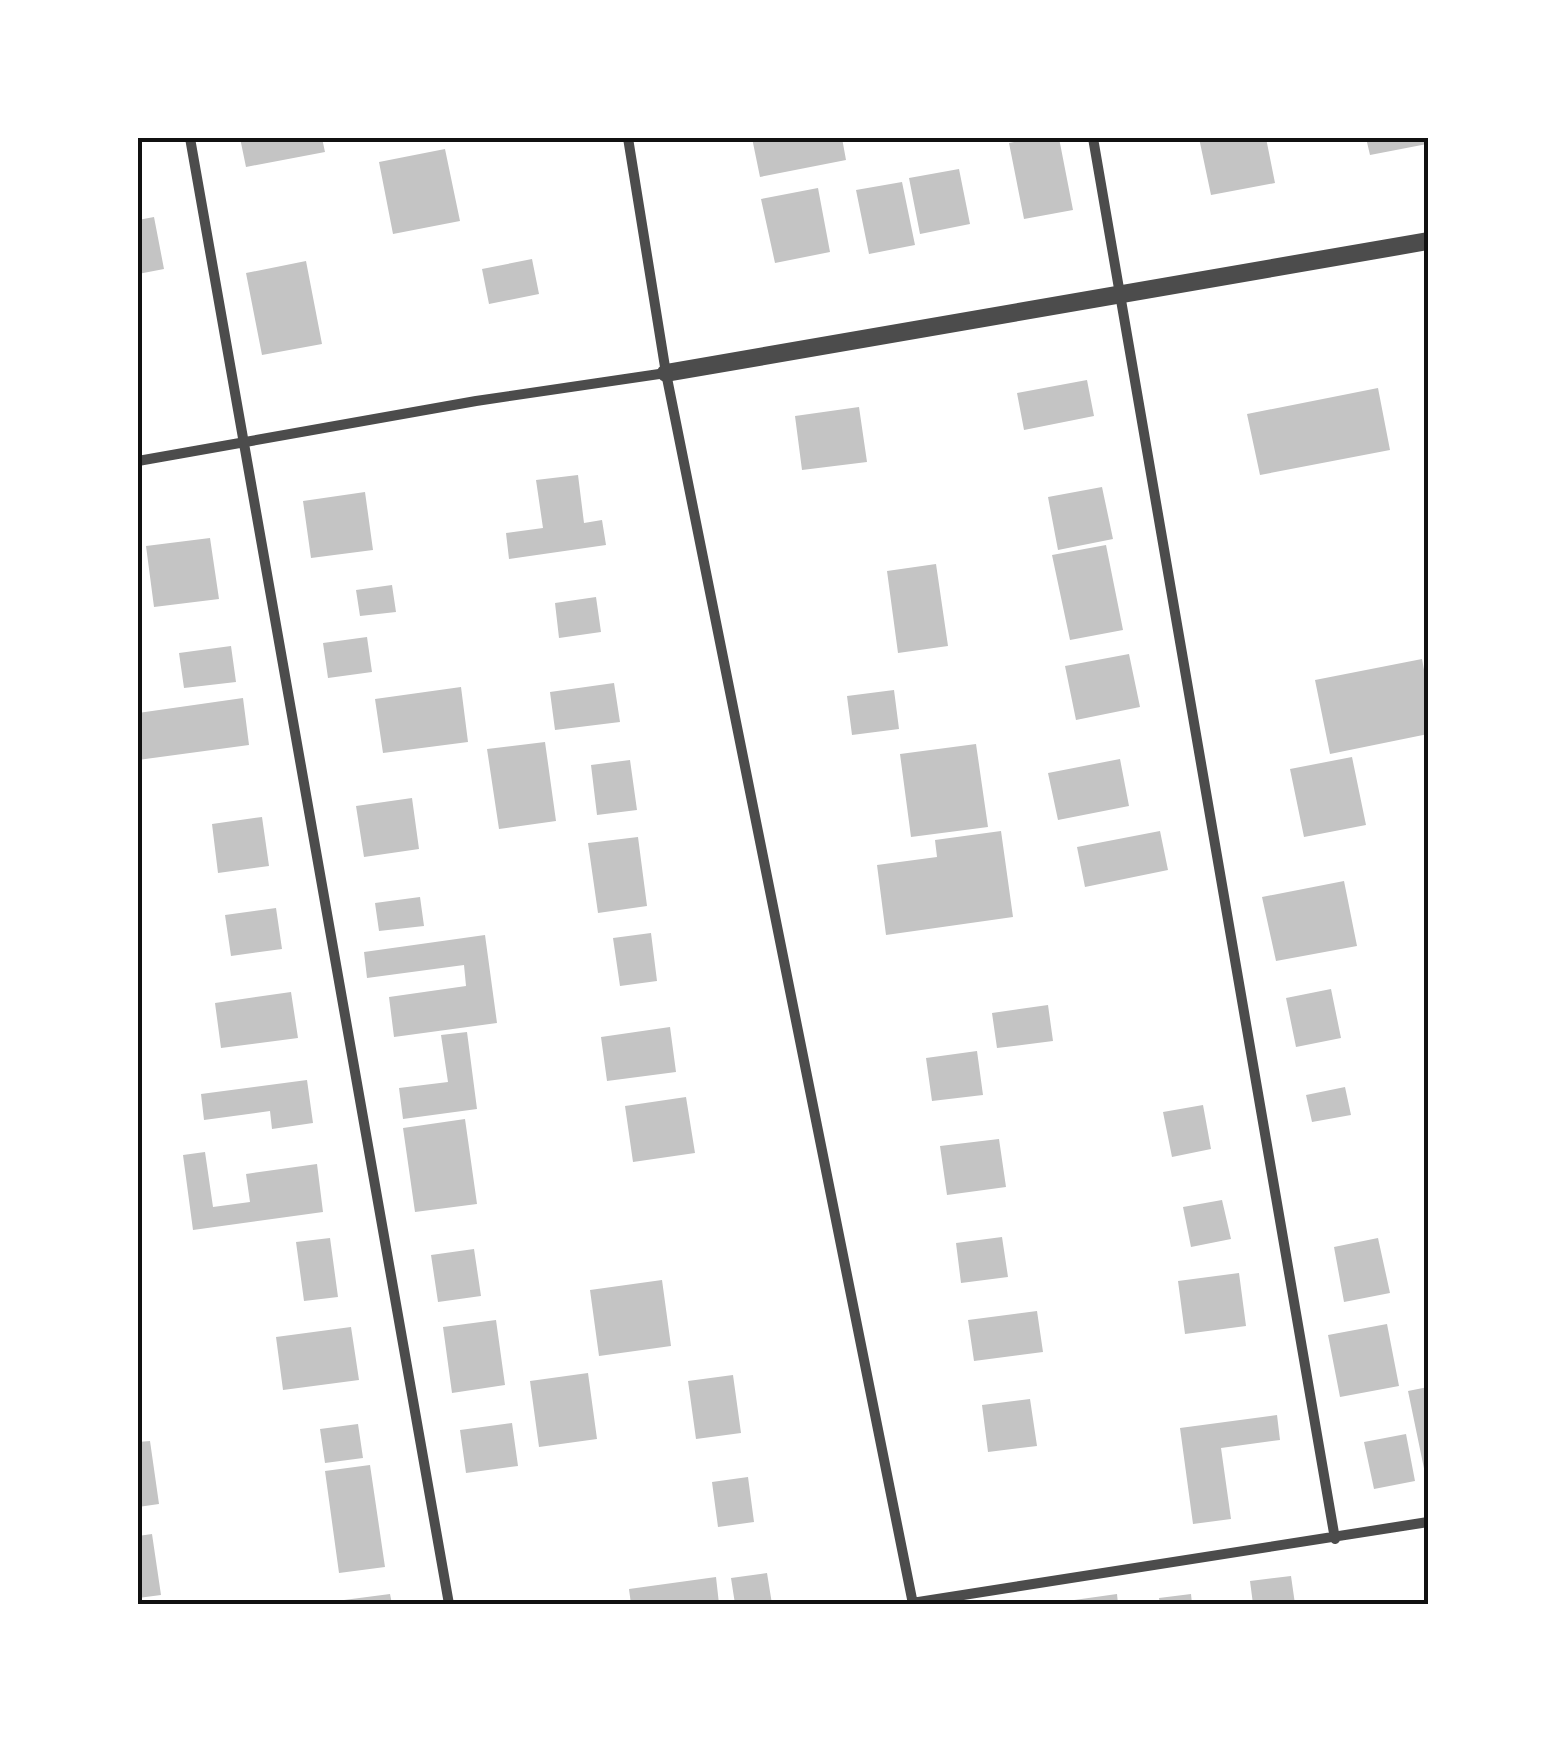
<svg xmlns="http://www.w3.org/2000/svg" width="1566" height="1742" viewBox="0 0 1566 1742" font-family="'Fira Sans Condensed',sans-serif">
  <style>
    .building { fill: #c4c4c4 }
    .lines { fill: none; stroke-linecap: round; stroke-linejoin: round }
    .minor { stroke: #4c4c4c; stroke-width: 10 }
    .tertiary { stroke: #4c4c4c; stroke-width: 18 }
    .neatline { fill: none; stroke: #111; stroke-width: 4 }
  </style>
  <rect width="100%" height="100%" fill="#fff"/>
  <path class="building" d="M240 138H322L325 152 246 167Z
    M752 138H842L846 160 760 177Z
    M1035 138H1059L1073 210 1024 219 1009 143Z
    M1199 138H1266L1275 183 1211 195Z
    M1366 138H1426L1427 144 1370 155Z
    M445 149 460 221 393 234 379 162Z
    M959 169 970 224 920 234 909 178Z
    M902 182 915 245 869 254 856 190Z
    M818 188 830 252 775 263 761 199Z
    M154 217 164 269 138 274V220Z
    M532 259 539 294 489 304 482 269Z
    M306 261 322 344 262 355 246 273Z
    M1087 380 1094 416 1024 430 1017 393Z
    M1378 388 1390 450 1260 475 1247 414Z
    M859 407 867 462 802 470 795 416Z
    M578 475 584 523 602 520 606 545 509 559 506 533 543 528 536 480Z
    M1102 487 1113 539 1058 550 1048 497Z
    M365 492 373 550 311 558 303 501Z
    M210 538 219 599 154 607 146 546Z
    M1106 545 1123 630 1070 640 1052 555Z
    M936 564 948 646 898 653 887 571Z
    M392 585 396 612 360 616 356 590Z
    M596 597 601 632 559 638 555 603Z
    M367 637 372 672 328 678 323 643Z
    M231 646 236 682 184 688 179 653Z
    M1129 654 1140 707 1076 720 1065 666Z
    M1422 659 1428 691V734L1330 754 1315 680Z
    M614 683 620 722 555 730 550 692Z
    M461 687 468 742 383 753 375 699Z
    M894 690 899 729 852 735 847 696Z
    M243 698 249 745 138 760V713Z
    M545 742 556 821 499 829 487 749Z
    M976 744 988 827 911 837 900 754Z
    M1352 757 1366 825 1304 837 1290 769Z
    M1120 759 1129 806 1058 820 1048 773Z
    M630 760 637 810 597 815 591 765Z
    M412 798 419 849 364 857 356 806Z
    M262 817 269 866 218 873 212 824Z
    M1001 831 1013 917 886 935 877 865 937 857 935 840Z
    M1160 831 1168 870 1085 887 1077 847Z
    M638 837 647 906 598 913 588 843Z
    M1344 881 1357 946 1276 961 1262 897Z
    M420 897 424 926 379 931 375 903Z
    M276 908 282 949 231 956 225 915Z
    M651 933 657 981 620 986 613 938Z
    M485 935 497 1023 394 1037 389 997 466 986 464 965 367 978 364 952Z
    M1331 989 1341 1038 1296 1047 1286 998Z
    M291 992 298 1038 221 1048 215 1003Z
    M1048 1005 1053 1041 997 1048 992 1013Z
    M670 1027 676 1072 607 1081 601 1037Z
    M467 1032 477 1109 403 1119 399 1088 448 1082 441 1035Z
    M977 1051 983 1095 932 1101 926 1058Z
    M307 1080 313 1123 272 1129 270 1111 204 1120 201 1094Z
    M1345 1087 1351 1115 1312 1122 1306 1095Z
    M686 1097 695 1153 633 1162 625 1106Z
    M1203 1105 1211 1149 1172 1157 1163 1112Z
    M465 1119 477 1204 415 1212 403 1128Z
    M999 1139 1006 1187 947 1195 940 1146Z
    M205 1152 213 1207 250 1202 246 1174 317 1164 323 1212 193 1230 183 1155Z
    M1222 1200 1231 1239 1191 1247 1183 1207Z
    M1002 1237 1008 1277 961 1283 956 1243Z
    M330 1238 338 1297 304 1301 296 1242Z
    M1378 1238 1390 1293 1344 1302 1334 1247Z
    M474 1249 481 1296 438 1302 431 1255Z
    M1239 1273 1246 1326 1185 1334 1178 1281Z
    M662 1280 671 1346 599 1356 590 1290Z
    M1037 1311 1043 1352 974 1361 968 1320Z
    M496 1320 505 1385 452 1393 443 1327Z
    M1387 1324 1399 1386 1340 1397 1328 1335Z
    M351 1327 359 1380 283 1390 276 1337Z
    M588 1373 597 1439 539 1447 530 1381Z
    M733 1375 741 1433 696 1439 688 1381Z
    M1428 1387V1482L1427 1483 1408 1391Z
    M1030 1399 1037 1446 988 1452 982 1405Z
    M1277 1415 1280 1440 1221 1448 1231 1519 1193 1524 1180 1428Z
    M512 1423 518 1466 466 1473 460 1430Z
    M358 1424 363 1458 325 1463 320 1429Z
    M1406 1434 1415 1481 1374 1489 1364 1442Z
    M150 1441 159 1504 138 1507V1442Z
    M370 1465 385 1567 339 1573 325 1471Z
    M748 1477 754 1522 718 1527 712 1482Z
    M152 1534 161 1595 138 1598V1536Z
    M767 1573 772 1604H735L731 1578Z
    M1291 1576 1295 1604H1253L1250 1581Z
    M716 1577 719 1604H631L629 1589Z
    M390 1594 392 1604H345L344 1600Z
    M1117 1594 1118 1604H1060V1602Z
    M1191 1594 1192 1604H1160L1159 1598Z"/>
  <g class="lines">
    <path class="minor" d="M190 138 449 1604
      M628 138 666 373 913 1604
      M1093 138 1335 1539
      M138 461 476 401 666 373
      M912 1603 1428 1522"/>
    <path class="tertiary" d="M666 373 1428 241"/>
  </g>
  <rect width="1566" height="1742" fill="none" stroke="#ffffff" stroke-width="280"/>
  <rect x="140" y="140" width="1286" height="1462" class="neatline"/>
</svg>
